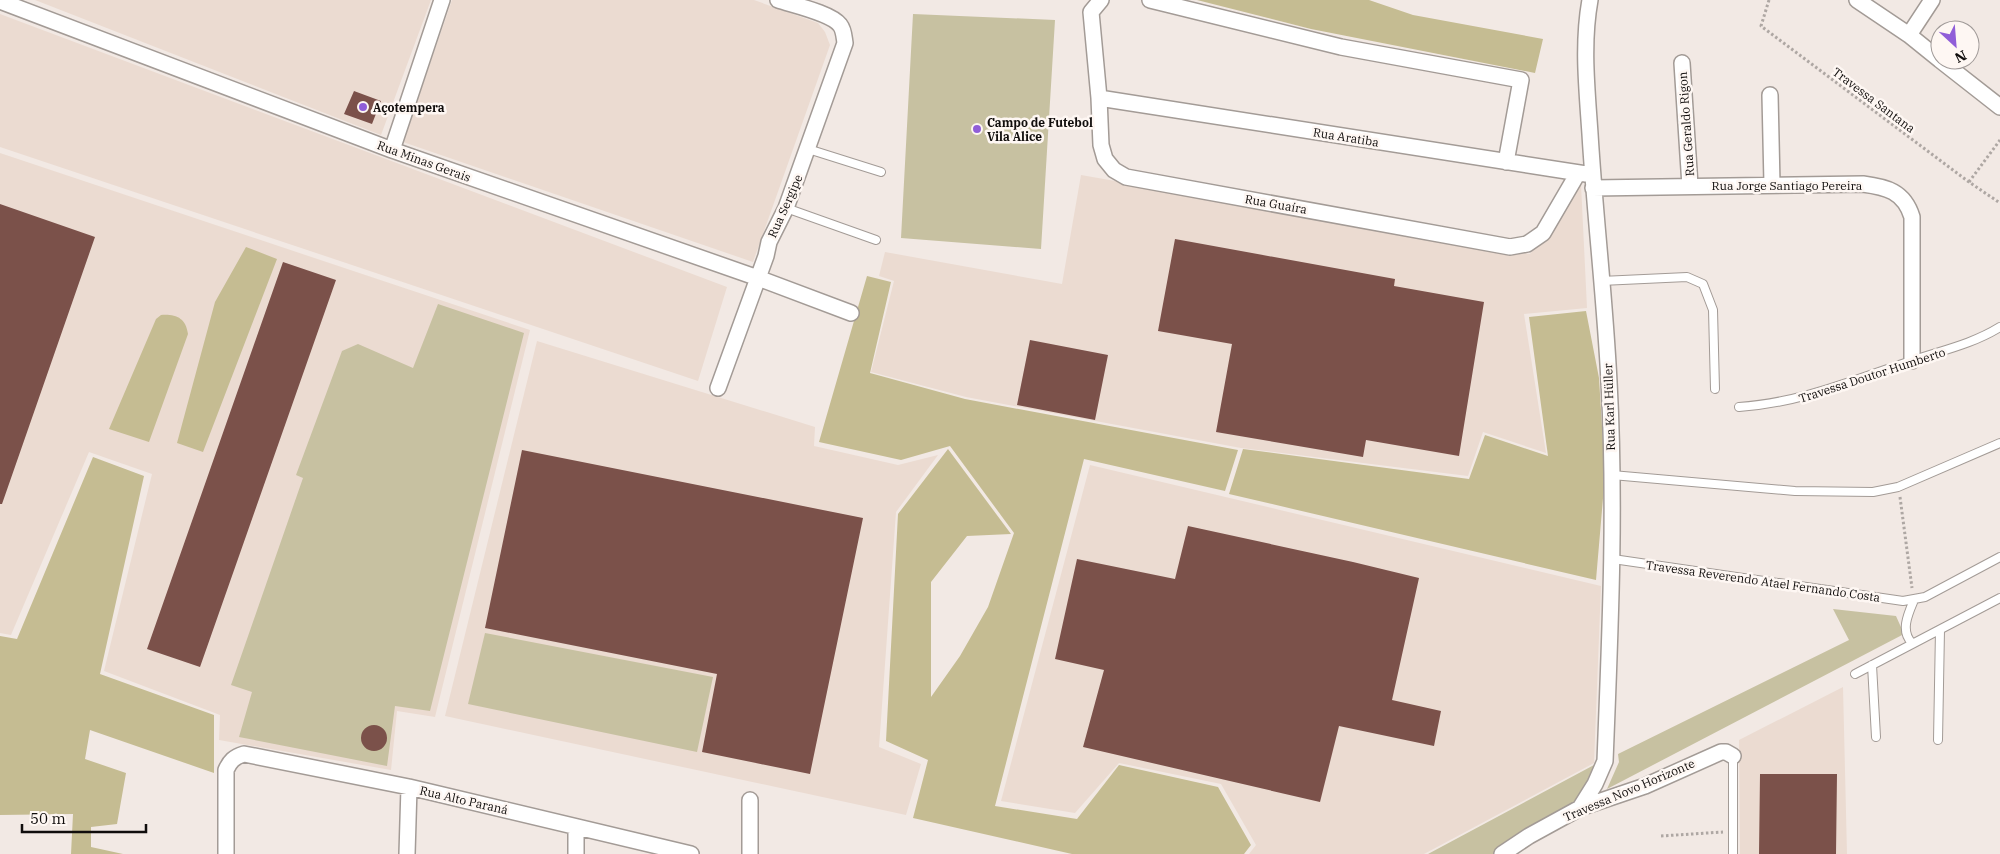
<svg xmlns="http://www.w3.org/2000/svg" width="2000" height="854" viewBox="0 0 2000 854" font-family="'IBM Plex Serif',serif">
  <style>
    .built { fill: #ebdbd1 }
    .green { fill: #c7c1a1 }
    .forest { fill: #c5bc92 }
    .building { fill: #7b514a }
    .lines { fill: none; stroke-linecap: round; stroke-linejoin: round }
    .service-casing { stroke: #a39b96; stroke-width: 10 }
    .minor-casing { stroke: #a39b96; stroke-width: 18 }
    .path { stroke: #aea7a3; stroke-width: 3; stroke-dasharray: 2.5 2.5; stroke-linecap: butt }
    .service { stroke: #fff; stroke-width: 8 }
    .minor { stroke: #fff; stroke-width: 15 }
    .poi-dot { fill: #905ed8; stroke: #fef7f3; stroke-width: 2 }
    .labels { text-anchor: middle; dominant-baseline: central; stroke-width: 5; stroke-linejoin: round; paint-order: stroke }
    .street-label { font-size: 12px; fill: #100d0c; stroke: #fef7f3 }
    .poi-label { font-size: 12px; font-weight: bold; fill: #100d0c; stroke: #fef7f3; text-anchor: start }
  </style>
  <rect width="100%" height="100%" fill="#f2e9e4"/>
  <path class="built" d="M35 0H431L381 135Z
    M452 0H754L818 23 825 32 830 45 753 262 403 142Z
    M0 14 727 287 698 381 0 147Z
    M0 153 530 330 435 717 397 711 391 770 219 740 220 715 104 671 152 474 89 452 11 635 0 633Z
    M1081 175 1530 254 1581 184 1587 308 1524 314 1546 453 1483 432 1468 476 1241 448 966 397 871 372 894 281 879 276 885 252 1062 284Z
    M537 341 815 427 814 446 898 465 938 455 896 512 879 747 921 764 906 815 445 716Z
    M1090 465 1601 586 1594 763 1424 854H1249L1256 845 1221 784 1119 763 1075 813 1001 801Z
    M1843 687 1847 854H1740L1739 740Z"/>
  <path class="green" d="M913 14 1055 20 1041 249 901 238Z
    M438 304 524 333 430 711 395 706 387 766 239 737 252 692 231 685 303 478 296 475 342 351 358 344 413 368Z
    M1833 609 1896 616 1904 634 1607 789 1619 762 1618 754 1849 640Z
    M485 633 713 677 697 752 468 704Z
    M1594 765 1577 804 1525 833 1494 854H1428Z"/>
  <path class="forest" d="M1197 0H1369L1413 15 1543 39 1535 73 1311 29Z
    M246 247 277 259 203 452 177 443 215 302Z
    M867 276 891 282 870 373 965 399 1238 450 1225 491 1084 459 995 806 1077 819 1119 765 1218 787 1251 845 1244 854H1072L913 818 928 760 886 741 898 514 948 449 1011 534 967 536 931 582V697L960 656 988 607 1014 533 950 446 901 460 819 442Z
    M1586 311 1599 378 1605 475 1596 580 1229 494 1243 449 1469 479 1485 435 1548 456 1529 317Z
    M161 315C176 314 186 318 188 334L149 442 109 429 156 319Z
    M93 457 144 476 100 674 214 715V773L90 730 85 759 126 773 117 824 91 827V847L123 854H71L73 814 0 815V636L17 639Z"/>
  <path class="building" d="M354 91 381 101 372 124 344 114Z
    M0 204 95 237 2 504H0Z
    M1175 239 1395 279 1394 286 1484 302 1459 456 1366 440 1363 457 1216 432 1232 344 1158 331Z
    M283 262 336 280 200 667 147 649Z
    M1030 340 1108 355 1095 420 1017 405Z
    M522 450 863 518 810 774 702 752 717 674 485 628Z
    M1188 526 1353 562 1419 578 1392 700 1441 711 1434 746 1339 726 1320 802 1083 747 1104 670 1055 659 1077 559 1175 579Z
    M361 738a13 13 0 1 1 26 0a13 13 0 1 1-26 0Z
    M1760 774H1837L1836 854H1759Z"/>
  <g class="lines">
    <defs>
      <path id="service" d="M808 149 881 172
        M786 208 876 240
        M1601 281 1687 277 1703 284 1713 310 1715 389
        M1739 407C1799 403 1851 381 1908 362 1939 351 1971 345 2000 327
        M1612 475 1795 491 1873 492 1898 487 2000 443
        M1613 559 1903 601 1925 597 2000 557
        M1912 643C1900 631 1908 614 1914 600
        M1872 665 1876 737
        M1855 674 2000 598
        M1938 740 1940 630
        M1733 754V854"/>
      <path id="minor" d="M1101 0 1091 12 1099 98 1101 145 1105 159 1114 170 1126 177 1510 247 1527 244 1543 233 1578 173
        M1150 0 1341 47 1521 80 1506 162
        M1857 0 1909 35 1940 60
        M0 1 392 150 758 278 851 313
        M1909 35 1932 0
        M1940 60 2000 107
        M1682 63 1690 186
        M1770 95 1772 184
        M1099 98 1586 174
        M392 150 442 0
        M1593 188 1863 184C1886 187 1904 191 1912 217V361
        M718 388 766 256 769 242 786 208 845 43C844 37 844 30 840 25 831 13 793 5 778 0
        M1580 808 1595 784 1605 761C1610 635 1616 509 1609 382 1605 299 1595 217 1590 134 1587 89 1582 44 1590 0
        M576 827V854
        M226 854V770C230 761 234 757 244 754L409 787 691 854
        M407 854 409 787
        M750 854V800
        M1502 854 1529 836 1580 808 1645 786 1721 752H1726L1733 756"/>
    </defs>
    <use href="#service" class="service-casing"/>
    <use href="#minor" class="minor-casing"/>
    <path class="path" d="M1769 0 1761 26 1969 182 2000 203
      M1969 182 2000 140
      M1900 497 1912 588
      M1661 836 1723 832"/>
    <use href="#service" class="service"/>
    <use href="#minor" class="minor"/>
  </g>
  <g class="poi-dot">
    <circle cx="363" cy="107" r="5"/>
    <circle cx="977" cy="129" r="5"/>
  </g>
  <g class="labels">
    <g class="street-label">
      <text transform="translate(1874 100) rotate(37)">Travessa Santana</text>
      <text transform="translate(1686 124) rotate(-94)">Rua Geraldo Rigon</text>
      <text transform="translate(1346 137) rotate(9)">Rua Aratiba</text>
      <text transform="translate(424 161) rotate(20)">Rua Minas Gerais</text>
      <text x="1787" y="185">Rua Jorge Santiago Pereira</text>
      <text transform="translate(1276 204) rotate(10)">Rua Guaíra</text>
      <text transform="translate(785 206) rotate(-66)">Rua Sergipe</text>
      <text transform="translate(1872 375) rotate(-18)">Travessa Doutor Humberto</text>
      <text transform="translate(1609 407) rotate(-92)">Rua Karl Hüller</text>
      <text transform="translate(1763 581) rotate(8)">Travessa Reverendo Atael Fernando Costa</text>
      <text transform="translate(1629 790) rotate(-23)">Travessa Novo Horizonte</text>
      <text transform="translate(464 800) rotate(13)">Rua Alto Paraná</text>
    </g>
    <g class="poi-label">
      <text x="373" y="107">Açotempera</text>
      <text x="987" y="122">Campo de Futebol<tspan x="987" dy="14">Vila Alice</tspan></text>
    </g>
  </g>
  <g transform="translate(1955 45) rotate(154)"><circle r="24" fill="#fef7f3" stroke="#9f9997"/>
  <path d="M0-4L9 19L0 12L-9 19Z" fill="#905ed8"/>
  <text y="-8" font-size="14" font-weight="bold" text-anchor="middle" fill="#100d0c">N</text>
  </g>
  <path d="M22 824v8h124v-8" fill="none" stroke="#100d0c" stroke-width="2.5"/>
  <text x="30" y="824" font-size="15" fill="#100d0c" stroke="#fef7f3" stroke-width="4" paint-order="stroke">50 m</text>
</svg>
